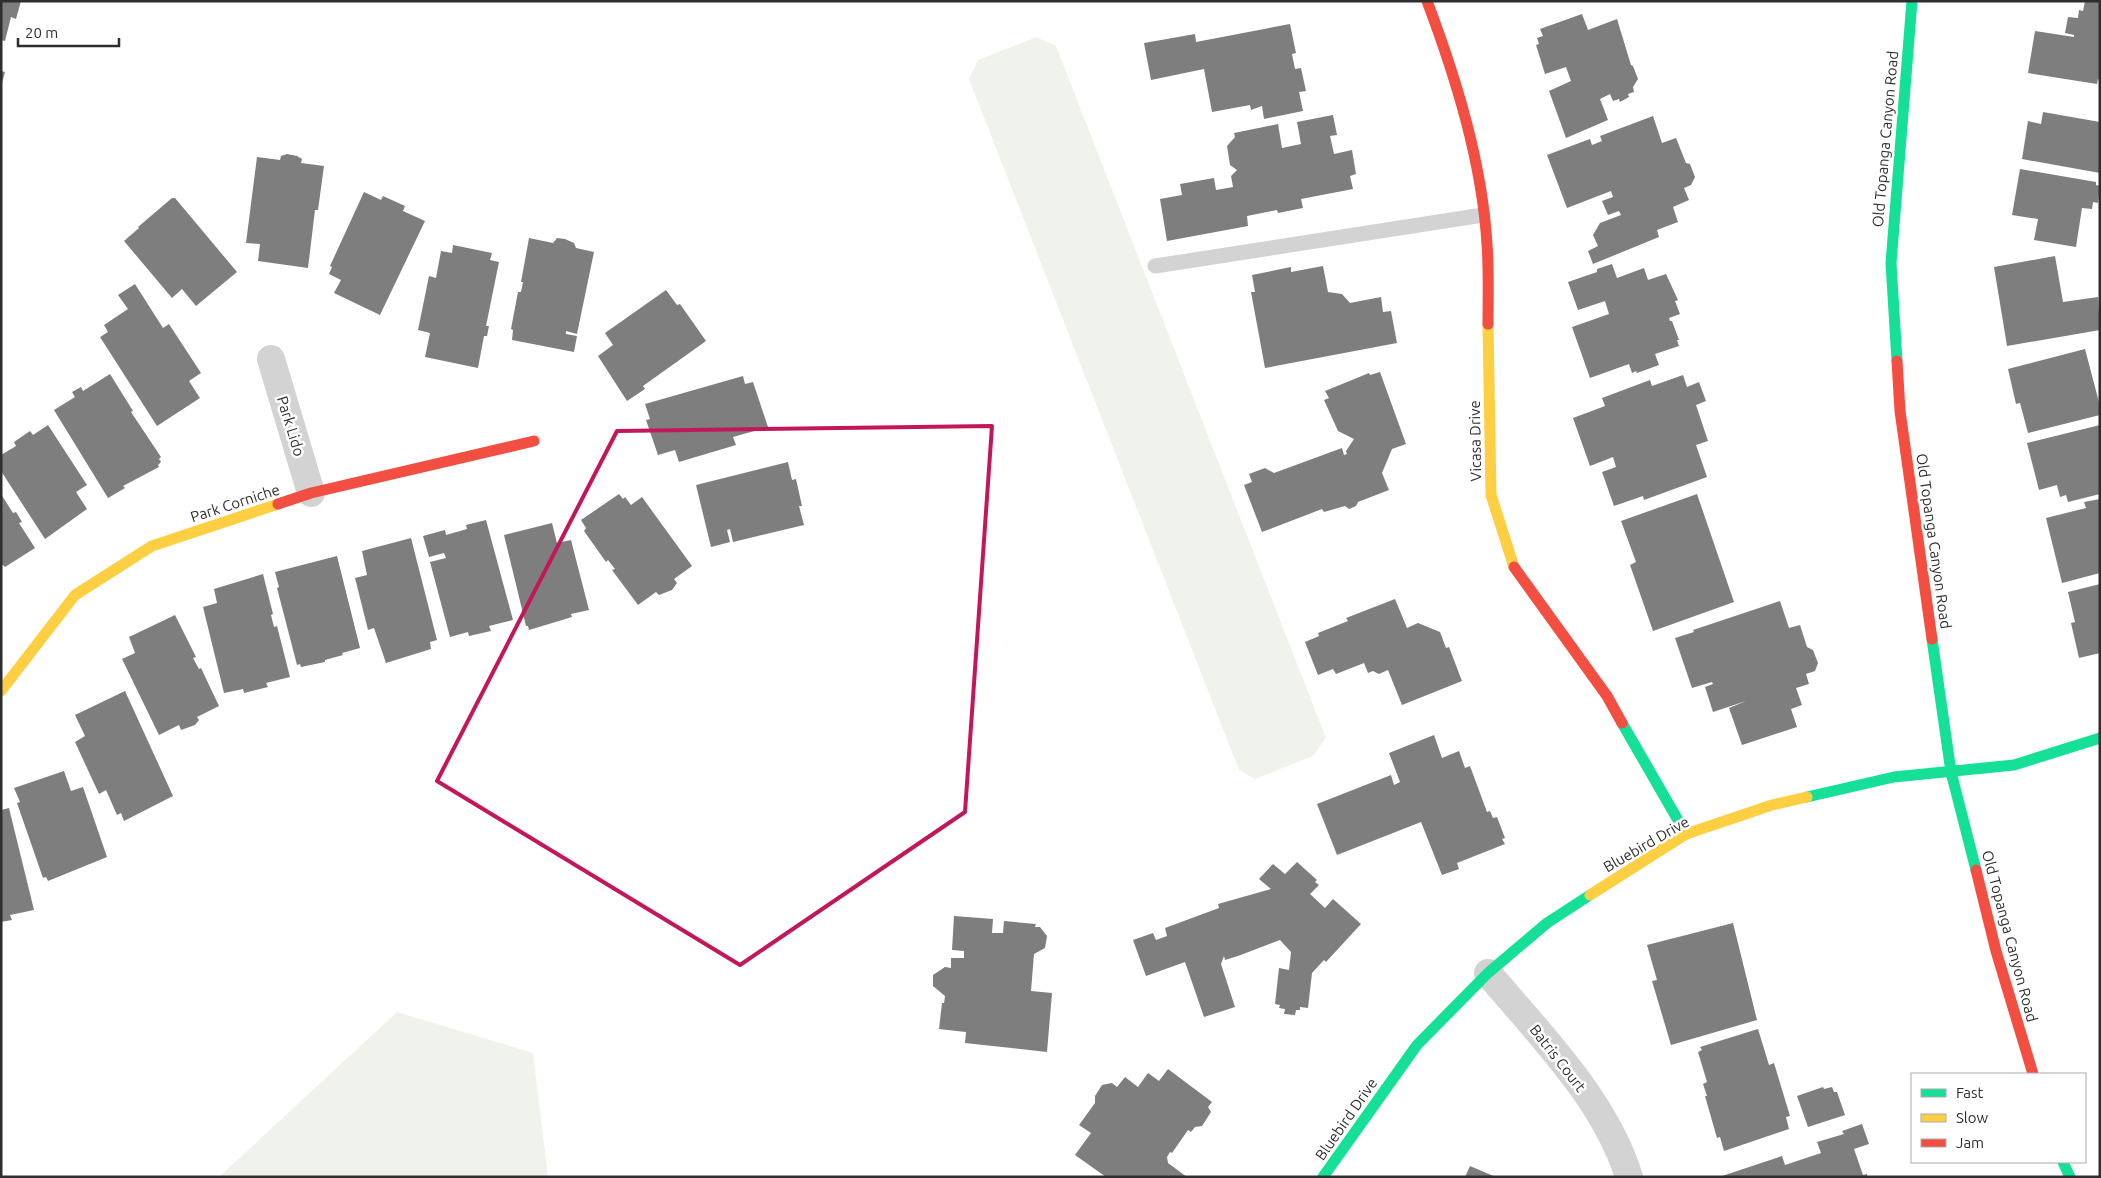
<svg xmlns="http://www.w3.org/2000/svg" width="2101" height="1178" viewBox="0 0 2101 1178" font-family="Ubuntu,sans-serif">
  <style>
    .green { fill: #f0f3ec }
    .building { fill: #7e7e7e }
    .lines { fill: none; stroke-linecap: round; stroke-linejoin: round }
    .lane { stroke: #d3d3d3; stroke-width: 15 }
    .street { stroke: #d3d3d3; stroke-width: 28 }
    .fast { stroke: #16e098; stroke-width: 11 }
    .slow { stroke: #ffcf43; stroke-width: 11 }
    .jam { stroke: #f24e42; stroke-width: 11 }
    .marked { fill: none; stroke: #c2185b; stroke-width: 4; stroke-linejoin: round }
    .labels { text-anchor: middle; dominant-baseline: central; stroke-width: 5; stroke-linejoin: round; paint-order: stroke }
    .street-label { font-size: 15px; fill: #2e2e2e; stroke: #fff }
  </style>
  <rect width="100%" height="100%" fill="#fff"/>
  <path class="green" d="M1036 37 1056 46 1326 738 1313 756 1255 779 1239 770 969 79 978 60Z
    M397 1012 533 1053 548 1177H219Z"/>
  <path class="building" d="M1 1H21L16 19 11 17 5 41 1 40Z
    M2085 1H2100V80L2098 79 2097 84 2028 73 2035 31 2074 37V35L2065 33 2068 17 2078 18 2079 10 2083 11Z
    M1582 14 1588 30 1617 19 1631 65 1633 66 1638 79 1633 87 1634 92 1628 94 1629 97 1620 102 1619 99 1613 101 1610 94 1600 99 1608 120 1566 138 1549 91 1571 81 1566 67 1545 74 1536 45 1539 44 1537 38 1543 36 1540 29Z
    M1290 24 1296 53 1292 54 1295 69 1301 68 1306 91 1299 92 1303 111 1264 119 1262 106 1251 110 1250 105 1212 112 1204 69 1151 80 1144 43 1195 34 1196 42Z
    M1 71 5 72 2 83H1Z
    M2043 112 2100 122V173L2022 159 2028 121 2041 124Z
    M1333 115 1337 135 1330 136 1334 154 1352 150 1356 174 1350 176 1353 189 1301 199 1303 208 1278 213 1277 210 1247 216 1248 226 1167 241 1160 199 1182 195 1180 184 1214 178 1216 190 1233 187 1231 176 1237 170 1230 165 1227 146 1235 137 1234 133 1278 124 1282 148 1301 144 1297 122Z
    M1653 116 1662 143 1676 138 1686 163 1690 164 1695 177 1691 185 1684 188 1689 200 1673 207 1678 222 1657 230 1659 237 1593 264 1588 251 1598 246 1593 235 1600 223 1621 215 1619 211 1608 215 1602 201 1613 197 1611 191 1567 208 1547 155 1590 139 1592 145 1602 141 1600 136Z
    M287 154 297 156 302 159 301 163 324 166 318 210H315L308 268 258 261 260 244 246 243 257 157 280 160 281 156Z
    M2020 169 2096 182V185L2100 186 2098 203 2093 202 2092 209 2082 208 2076 247 2034 240 2038 219 2012 215Z
    M364 192 381 200 383 196 405 206 403 211 425 221 380 315 334 293 341 280 329 274 332 267 330 266Z
    M172 198H175L237 272 196 306 182 289 172 298 124 241 139 228 138 227Z
    M529 238 553 243 557 238 565 239 574 243 576 248 594 252 577 334 566 331V334L577 336 574 352 512 340 513 330 511 329 518 292H521L523 282H521Z
    M453 245 492 253 490 260 499 262 486 326H489L487 336H484L478 368 425 357 430 333 418 330 429 276 436 278 441 251 452 253Z
    M2055 256 2063 302 2098 297 2100 330 2007 346 1994 267Z
    M1612 264 1617 278 1644 268 1648 280 1666 274 1678 300 1675 301 1680 314 1669 318 1670 321H1672L1679 340H1677L1679 346 1655 354 1659 365 1637 373 1636 371 1632 373 1629 364 1590 378 1572 327 1609 314 1605 301 1578 310 1568 282 1597 272V269Z
    M1323 266 1328 292 1342 294 1350 303 1381 297 1383 312 1391 311 1397 343 1265 368 1251 292H1255L1252 275 1291 267V272Z
    M135 284 163 328 169 324 201 373 189 381 200 398 157 426 100 337 108 332 104 325 128 309 118 295Z
    M666 290 677 305 680 304 706 341 643 386 645 389 627 401 598 356 613 345 605 333Z
    M2085 349 2100 406V415L2028 433 2020 403 2016 404 2008 369Z
    M1380 372 1406 444 1392 449 1382 473 1389 490 1358 502 1356 506 1349 509 1345 506 1324 512 1322 509 1262 532 1244 485 1252 482 1249 474 1265 468 1274 473 1342 448 1344 455 1347 454 1346 451 1354 439 1338 431 1324 400 1329 398 1325 391 1369 373 1370 375Z
    M110 374 133 411 131 412 161 457 159 459 161 462 158 465 159 467 123 486 125 488 108 498 54 410 75 397 72 392 81 387 83 391Z
    M1683 375 1687 387 1699 382 1706 401 1696 405 1708 441 1696 445 1707 477 1644 500 1643 496 1614 506 1602 472 1616 467 1613 457 1590 466 1573 418 1605 406 1602 398 1650 380 1652 386Z
    M743 376 745 384 753 382 768 427 733 437 736 445 679 462 675 450 658 455 646 420 650 419 645 404Z
    M48 425 87 485 76 492 87 509 45 539 1 471V455L16 446 14 442 30 431 33 435Z
    M2100 425V494L2068 502 2066 495 2060 497 2057 485 2039 490 2027 443Z
    M788 462 792 480 796 479 802 506H799L804 525 733 542 730 529 727 530 730 542 711 547 696 485Z
    M1 494 13 513 16 512 22 522 19 523 35 548 5 567 3 565 1 566Z
    M619 494 623 499 625 497 631 505 642 497 692 566 674 579 677 583 672 590 659 595 656 592 638 605 612 570 615 569 608 560 606 562 584 531 586 528 581 520Z
    M1697 494 1734 602 1653 631 1630 565 1636 562 1621 521Z
    M2100 499V573L2062 583 2046 518 2086 508 2084 502Z
    M486 520 513 620 489 626 491 631 469 636 468 632 450 637 430 562 446 558 444 553 429 557 423 536 445 530 446 535 467 529 466 525Z
    M552 523 557 543 571 540 589 610 571 614 572 617 529 630 528 626H526L504 535Z
    M411 538 437 640 430 642 431 649 386 663 374 628 368 630 355 578 367 575 362 551Z
    M337 556 360 648 342 653 343 655 325 660V662L301 667 300 664 297 665 277 588 279 587 275 572Z
    M263 574 273 614 271 615 274 627 277 626 290 677 266 683 268 687 244 693 243 689 224 693 203 607 217 603 214 589Z
    M2100 584V653L2079 658 2071 623 2075 622 2068 592Z
    M1395 599 1407 628 1418 623 1440 632 1446 648 1449 647 1462 681 1402 705 1388 670 1379 674 1373 671 1368 673 1364 663 1336 674 1333 669 1318 675 1305 642 1319 636 1318 633 1348 621 1346 618Z
    M1780 601 1789 628 1800 625 1807 647 1813 650 1818 663 1815 671 1806 674 1809 684 1796 688 1802 705 1791 709 1797 727 1742 745 1729 708 1746 701 1713 712 1705 687 1713 684 1712 682 1692 688 1675 638 1694 632 1693 630Z
    M175 615 196 657 193 658 199 669 201 668 219 706 197 717 199 720 195 725 181 730 179 725 159 735 122 659 135 653 129 637Z
    M125 691 173 796 124 821 121 813 117 815 106 790 99 794 75 742 85 736 75 715Z
    M1434 735 1442 758 1459 751 1465 768 1470 766 1487 812 1490 811 1493 818 1497 817 1505 838 1502 839 1505 844 1457 863 1459 869 1442 875 1421 822 1337 855 1317 804 1391 775 1394 785 1400 782 1389 753Z
    M64 771 71 791 83 787 107 857 48 881 46 877 43 878 17 803 20 802 14 788Z
    M9 808 34 910 10 915 12 920 1 922V810Z
    M1297 862 1317 880 1315 882 1319 885 1310 894 1325 908 1333 899 1361 924 1326 962 1324 960 1312 973 1308 1008 1300 1007V1010H1296L1295 1015 1284 1014 1285 1009 1279 1008 1280 1005 1275 1004 1279 968 1289 970 1291 952 1280 940 1238 956 1225 960 1224 956 1221 964 1235 1007 1204 1017 1185 962 1146 976 1133 940 1153 933 1156 940 1167 936 1165 928 1219 908 1218 904 1271 889 1259 879 1273 864 1285 874Z
    M954 916 993 919 992 933H1003L1004 921 1036 924 1035 927H1040L1047 936 1045 948 1034 954 1031 991 1052 993 1047 1052 965 1043 966 1032 939 1029 942 1003H944L945 996 933 986V975L945 967 951 968V958H964V951L952 950Z
    M1733 923 1757 1020 1671 1045 1652 981 1657 980 1647 945Z
    M1758 1029 1769 1065 1774 1063 1790 1116 1786 1117 1789 1129 1724 1151 1720 1137 1717 1138 1705 1096H1707L1703 1084 1707 1082 1698 1052 1702 1050 1700 1047Z
    M1168 1069 1212 1102 1208 1107 1211 1112 1202 1126 1195 1127 1191 1132 1188 1130 1172 1153 1170 1152 1167 1157 1168 1163 1187 1177H1106L1075 1155 1091 1133 1079 1125 1095 1103V1096L1102 1085 1112 1083 1117 1087 1125 1077 1138 1087 1148 1073 1159 1081Z
    M1823 1087 1824 1089 1832 1087 1834 1092H1837L1845 1115 1808 1127 1797 1096Z
    M1862 1124 1869 1144 1854 1149 1863 1175 1867 1174V1177H1719L1782 1156 1785 1165 1821 1153 1817 1142 1844 1134 1842 1131Z
    M1470 1166 1496 1177H1465Z"/>
  <g class="lines">
    <path class="lane" d="M1155 266 1483 215"/>
    <path class="street" d="M271 359 311 493
      M1488 973C1539 1034 1605 1099 1629 1177"/>
    <path class="fast" d="M1897 361 1891 263 1912 1
      M1932 639 1951 772 1976 870
      M1622 723 1686 834
      M1807 797 1894 777 2014 765 2100 738
      M2063 1162 2070 1177
      M1323 1177 1417 1045 1488 973 1547 923 1590 895"/>
    <path class="slow" d="M1488 324 1491 495 1514 567
      M1 691 75 595 152 546 278 504
      M1590 895 1686 834 1772 805 1807 797"/>
    <path class="jam" d="M1427 1C1456 78 1482 162 1487 244 1489 271 1488 297 1488 324
      M1897 361 1900 411 1932 639
      M278 504 311 493 534 441
      M1514 567 1607 696 1622 723
      M1976 870 1996 951 2033 1074"/>
  </g>
  <path class="marked" d="M992 426 965 812 740 965 437 781 617 431Z"/>
  <g class="labels">
    <g class="street-label">
      <text transform="translate(1885 139) rotate(-85)">Old Topanga Canyon Road</text>
      <text transform="translate(291 426) rotate(73)">Park Lido</text>
      <text transform="translate(1475 441) rotate(-91)">Vicasa Drive</text>
      <text transform="translate(235 503) rotate(-18)">Park Corniche</text>
      <text transform="translate(1934 541) rotate(82)">Old Topanga Canyon Road</text>
      <text transform="translate(1646 844) rotate(-30)">Bluebird Drive</text>
      <text transform="translate(2010 936) rotate(75)">Old Topanga Canyon Road</text>
      <text transform="translate(1558 1058) rotate(52)">Batris Court</text>
      <text transform="translate(1346 1119) rotate(-55)">Bluebird Drive</text>
    </g>
  </g>
  <rect width="2101" height="1178" fill="none" stroke="#2e2e2e" stroke-width="5"/>
  <rect x="1911" y="1073" width="175" height="90" fill="#ffffff" stroke="#ababab"/>
  <rect x="1921" y="1089" width="25" height="8" fill="#16e098" stroke="#ababab"/>
  <text x="1956" y="1098" font-size="15" fill="#2e2e2e">Fast</text>
  <rect x="1921" y="1114" width="25" height="8" fill="#ffcf43" stroke="#ababab"/>
  <text x="1956" y="1123" font-size="15" fill="#2e2e2e">Slow</text>
  <rect x="1921" y="1139" width="25" height="8" fill="#f24e42" stroke="#ababab"/>
  <text x="1956" y="1148" font-size="15" fill="#2e2e2e">Jam</text>
  <path d="M18 38v8h101v-8" fill="none" stroke="#2e2e2e" stroke-width="2.5"/>
  <text x="25" y="38" font-size="15" fill="#2e2e2e" stroke="#ffffff" stroke-width="4" paint-order="stroke">20 m</text>
</svg>
